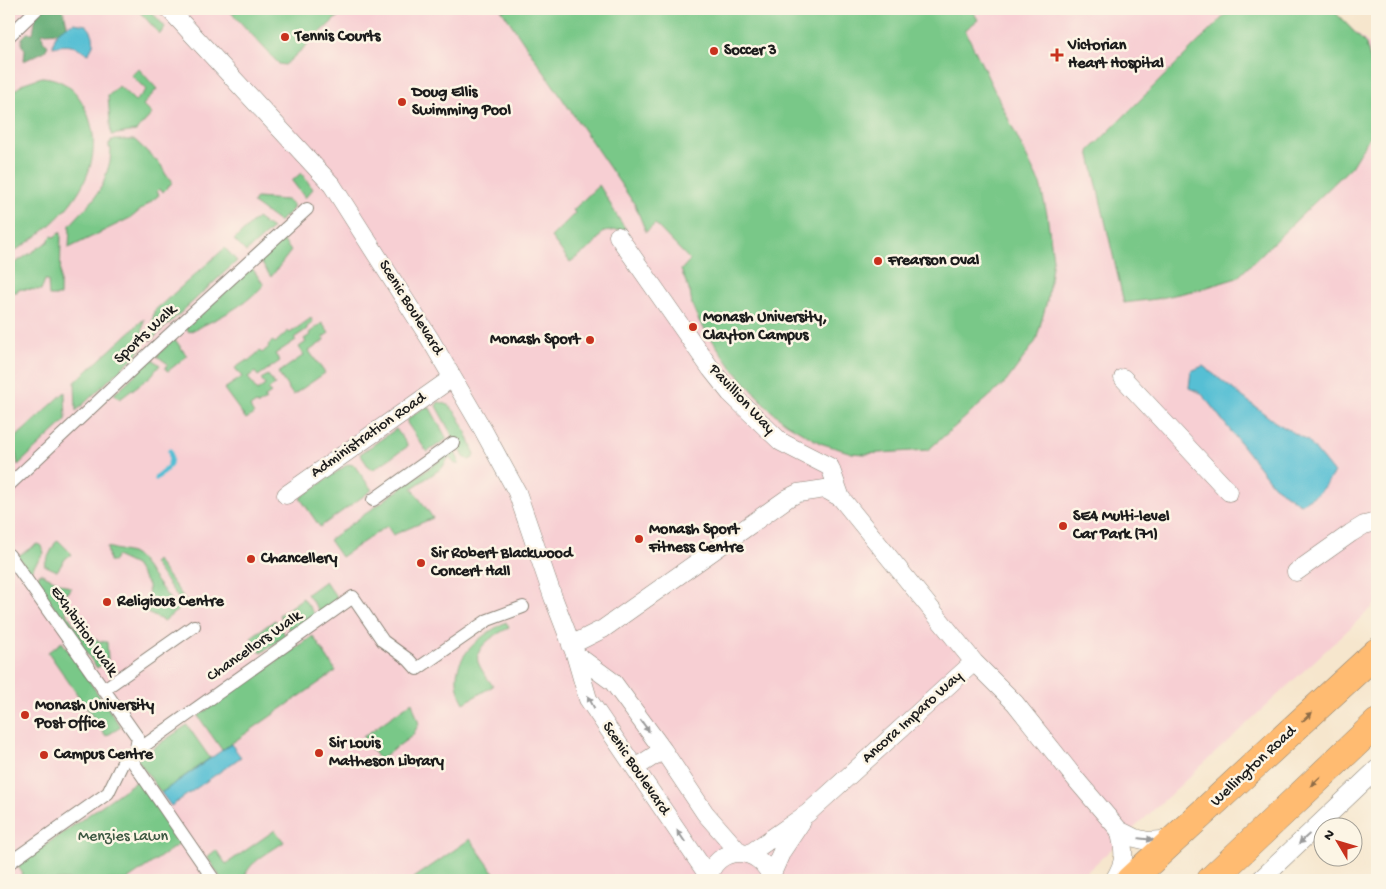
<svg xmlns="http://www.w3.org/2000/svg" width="1386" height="889" viewBox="0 0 1386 889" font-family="'Gochi Hand',sans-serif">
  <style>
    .built { fill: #f7cfd3 }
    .green { fill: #79c888; stroke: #4a7252 }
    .forest { fill: #62ac74; stroke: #3f6448 }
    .water { fill: #57bfd4; stroke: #3a6e78 }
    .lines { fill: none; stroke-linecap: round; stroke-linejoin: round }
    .stream { stroke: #57bfd4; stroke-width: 5 }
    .pedestrian-casing { stroke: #898174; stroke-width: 14 }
    .minor-casing { stroke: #898174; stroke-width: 19 }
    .trunk-casing { stroke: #898174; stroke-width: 29 }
    .pedestrian { stroke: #fff; stroke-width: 12 }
    .minor { stroke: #fff; stroke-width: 18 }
    .trunk { stroke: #ffbb71; stroke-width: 28 }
    .oneway { fill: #999 }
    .oneway2 { fill: #8e6c46 }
    .poi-dot { fill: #c8321e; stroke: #fcf5e5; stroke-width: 2 }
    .labels { text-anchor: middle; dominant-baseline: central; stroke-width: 5; stroke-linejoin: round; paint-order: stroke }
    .poi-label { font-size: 16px; font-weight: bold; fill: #1c1c1c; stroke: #fcf5e5; text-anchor: start }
    .street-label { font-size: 16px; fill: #1c1c1c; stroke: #fcf5e5 }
    .park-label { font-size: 16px; fill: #3d5842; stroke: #fcf5e5 }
  </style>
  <rect width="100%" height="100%" fill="#fcf5e5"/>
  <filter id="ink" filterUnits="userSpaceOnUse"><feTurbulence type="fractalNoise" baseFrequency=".02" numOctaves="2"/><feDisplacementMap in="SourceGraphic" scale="10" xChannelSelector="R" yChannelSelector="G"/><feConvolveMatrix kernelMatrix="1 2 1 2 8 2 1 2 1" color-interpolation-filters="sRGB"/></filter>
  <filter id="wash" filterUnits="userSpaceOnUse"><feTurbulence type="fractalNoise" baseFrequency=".0096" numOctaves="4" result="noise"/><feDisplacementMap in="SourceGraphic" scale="20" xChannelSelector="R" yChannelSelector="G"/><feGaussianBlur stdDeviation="1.12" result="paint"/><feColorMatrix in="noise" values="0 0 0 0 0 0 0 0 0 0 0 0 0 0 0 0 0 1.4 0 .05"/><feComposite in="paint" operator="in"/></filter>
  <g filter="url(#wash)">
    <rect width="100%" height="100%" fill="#f6e6cd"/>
    <path class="built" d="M9 9H1330L1377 51V603L1078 880H9Z"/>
    <path class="green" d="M137 9H149L165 27 160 34Z
      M228 9H346L285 65 279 64Z
      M501 9H972L978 20 965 30 1040 184 1047 214 1053 259 1047 301 1036 341 1006 382 928 450 864 454 852 453 820 443 786 423 770 410 732 368 699 321 692 305 690 292 681 270 690 260 655 224 646 232 635 205Z
      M1231 9H1332L1366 44 1377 85 1374 129 1351 167 1237 278 1201 289 1156 299 1124 303 1089 151Z
      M139 69 157 89 143 105 152 114 136 131 111 135 108 96 119 86 135 101 146 90 131 75Z
      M42 77C61 78 76 89 84 106 116 169 61 225 9 254V95L24 83Z
      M111 140H135L161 165 166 175 172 180 171 184 163 192 159 189 157 191 159 195 132 217 69 248 70 225 94 199 103 184 110 162 111 148H109V143H111Z
      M301 173 313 189 305 198 292 181Z
      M599 185C609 200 615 215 626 229L603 232 593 246 570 262 551 237 575 213 573 210Z
      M256 198 287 200 293 204V209L279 222 253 203Z
      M257 218 272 229 246 252 234 240Z
      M61 232 60 296H49L48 280H45L41 290 18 289 17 292H9V267L49 241V239L52 236 54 237Z
      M282 239 291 251 271 277 260 261Z
      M225 248 237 261 150 341 154 311Z
      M252 268 264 285C242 308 217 319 189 332L186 328Z
      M311 318 313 322 307 327V329L294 338 296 340 275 354 280 361 258 376 255 372 248 377 257 391 265 385 261 379 268 375 275 385 268 390 271 393 264 398 266 400 258 405 256 403 250 407 254 414 246 419 224 389 242 377 235 368 247 360 248 361 260 351 262 353 269 347 268 345 273 341 275 343 288 331 290 333Z
      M144 319 140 351 76 411 75 382Z
      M322 323 329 333 323 337 325 340 309 351 325 373 293 395 278 373 304 355 299 347 306 342 304 339 310 335 309 333Z
      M174 338 187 356 168 371 165 369 168 364 157 356Z
      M152 359 160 365 151 376 120 399 114 394Z
      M65 392 66 420 18 465 13 440Z
      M438 402C458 403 466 433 473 450L475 454 473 458 469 460 464 457 436 406Z
      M425 407 430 408 447 439 427 452 407 423 408 419Z
      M396 429 407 444V447L374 469H370L360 454Z
      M454 450 458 459 459 464H455L449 457 442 468 412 488 433 518 393 535 387 526 341 557 329 540Z
      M348 464 354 465 372 490 320 527 300 498Z
      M58 540 72 554 66 558 57 571 44 565 55 543Z
      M37 544 42 546 44 553 29 573 18 556Z
      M107 547 131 553 138 557 178 610 164 621 143 611 146 606 149 605 148 585 135 565 116 556 114 561H109Z
      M156 560 187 602 184 606 153 563Z
      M40 573 71 588 69 592 64 593 66 613 80 633 99 641 107 642 108 660 97 668 36 582Z
      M325 581 338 599 320 612 307 594Z
      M303 598 315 615 291 632 279 615Z
      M275 620 286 636 261 653 251 637Z
      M506 622 509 628C498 633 474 646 478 662 481 670 488 679 493 686L464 703C442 665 475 638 506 622Z
      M313 636 336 671 222 750 198 716Z
      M62 642 121 727 106 736 48 652Z
      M412 702 419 724 412 736 379 760 363 737Z
      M187 725 210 758 161 793 137 759Z
      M138 780 182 842 127 880H16L23 874 17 865Z
      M275 830 284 842C272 851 244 864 245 880H222L207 857 216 850 226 864Z
      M470 839 497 877 493 880H411Z"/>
    <path class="forest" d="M41 9H63L68 28 63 32 42 33 43 40 48 46 45 51 24 61 25 49 22 46V38L27 33H33C35 25 34 15 41 9Z"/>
    <path class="water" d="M74 23 86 25C95 33 96 45 88 54 77 45 66 44 53 47 54 33 60 28 74 23Z
      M1203 366 1275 422 1308 441 1334 473 1319 493 1300 504 1273 485 1201 393 1189 388 1191 371Z
      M231 744 241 757 171 806 161 793Z"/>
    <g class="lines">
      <path class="stream" d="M156 478C167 469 173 467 170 451"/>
    </g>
  </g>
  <g filter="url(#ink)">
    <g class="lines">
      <defs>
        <path id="pedestrian" d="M9 36 37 9
          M9 485 159 344 307 209
          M373 500 453 443
          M9 555 138 738 133 762 214 880
          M103 690 194 626
          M9 863 108 793 124 760 353 597 383 641 409 660 417 669 488 620 523 607"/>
        <path id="minor" d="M169 9 332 185 430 339 482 428 517 492 553 597 575 654 588 699 709 877
          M618 236 711 369 730 393 781 442 830 467 841 498
          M1123 378 1229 492
          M286 495 452 378
          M1296 572 1351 533 1364 525 1377 522
          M571 645 603 629 788 498 798 493 825 489 841 498 974 662 1015 703 1078 782 1119 830 1135 838 1148 841 1175 839
          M575 654 613 682 663 750 705 813 740 853
          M635 768 663 750
          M749 854 808 813 974 662
          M771 876 782 851 802 821
          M708 880C715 844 761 844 772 880
          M1114 880C1126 861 1125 852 1119 830
          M1260 880 1377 769"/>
        <path id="trunk" d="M1130 880 1377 652
          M1211 880 1377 723"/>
      </defs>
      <use href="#pedestrian" class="pedestrian-casing"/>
      <use href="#minor" class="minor-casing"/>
      <use href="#trunk" class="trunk-casing"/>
      <use href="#pedestrian" class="pedestrian"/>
      <use href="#minor" class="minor"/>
      <use href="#trunk" class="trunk"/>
    </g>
    <defs><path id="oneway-solid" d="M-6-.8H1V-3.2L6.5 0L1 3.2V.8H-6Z" transform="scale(1.25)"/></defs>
    <g class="oneway">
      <use href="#oneway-solid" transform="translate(591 702) rotate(-118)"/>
      <use href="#oneway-solid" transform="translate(645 726) rotate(54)"/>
      <use href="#oneway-solid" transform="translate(681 836) rotate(-124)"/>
      <use href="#oneway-solid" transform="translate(1146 839) rotate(6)"/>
      <use href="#oneway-solid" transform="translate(1304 839) rotate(137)"/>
    </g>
    <g class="oneway2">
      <use href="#oneway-solid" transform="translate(1307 717) rotate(-43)"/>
      <use href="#oneway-solid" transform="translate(1316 781) rotate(137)"/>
    </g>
  </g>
  <g class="poi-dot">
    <circle cx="285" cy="37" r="5"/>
    <circle cx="714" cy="51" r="5"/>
    <path d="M1054.5 47.5h5v5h5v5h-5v5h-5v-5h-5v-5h5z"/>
    <circle cx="402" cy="102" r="5"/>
    <circle cx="878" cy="261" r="5"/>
    <circle cx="693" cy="327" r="5"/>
    <circle cx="590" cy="340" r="5"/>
    <circle cx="1063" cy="526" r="5"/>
    <circle cx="639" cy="539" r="5"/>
    <circle cx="251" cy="559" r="5"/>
    <circle cx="421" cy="563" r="5"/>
    <circle cx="107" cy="602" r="5"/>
    <circle cx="25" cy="715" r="5"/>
    <circle cx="319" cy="753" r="5"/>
    <circle cx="44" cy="755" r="5"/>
  </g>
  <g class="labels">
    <g class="poi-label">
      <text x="295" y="37">Tennis Courts</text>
      <text x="1068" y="46">Victorian<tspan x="1068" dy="18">Heart Hospital</tspan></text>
      <text x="724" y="51">Soccer 3</text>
      <text x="412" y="93">Doug Ellis<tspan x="412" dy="18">Swimming Pool</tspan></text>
      <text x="888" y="261">Frearson Oval</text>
      <text x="703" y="318">Monash University,<tspan x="703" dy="18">Clayton Campus</tspan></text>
      <text x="580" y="340" text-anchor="end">Monash Sport</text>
      <text x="1073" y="517">SE4 Multi-level<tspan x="1073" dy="18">Car Park (71)</tspan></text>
      <text x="649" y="530">Monash Sport<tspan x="649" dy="18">Fitness Centre</tspan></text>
      <text x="431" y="554">Sir Robert Blackwood<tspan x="431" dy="18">Concert Hall</tspan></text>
      <text x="261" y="559">Chancellery</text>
      <text x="117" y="602">Religious Centre</text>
      <text x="35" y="706">Monash University<tspan x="35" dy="18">Post Office</tspan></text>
      <text x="329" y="744">Sir Louis<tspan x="329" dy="18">Matheson Library</tspan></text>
      <text x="54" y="755">Campus Centre</text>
    </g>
    <g class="street-label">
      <text transform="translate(410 308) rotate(58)">Scenic Boulevard</text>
      <text transform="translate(146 335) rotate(-43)">Sports Walk</text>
      <text transform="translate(741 400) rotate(47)">Pavillion Way</text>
      <text transform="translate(369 436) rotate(-35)">Administration Road</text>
      <text transform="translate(83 632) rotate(55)">Exhibition Walk</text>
      <text transform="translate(255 647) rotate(-35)">Chancellors Walk</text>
      <text transform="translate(913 718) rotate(-42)">Ancora Imparo Way</text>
      <text transform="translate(1254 767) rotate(-43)">Wellington Road</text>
      <text transform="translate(635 769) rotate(56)">Scenic Boulevard</text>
    </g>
    <g class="park-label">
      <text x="123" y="837">Menzies Lawn</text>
    </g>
  </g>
  <rect width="1386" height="889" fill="none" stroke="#fcf5e5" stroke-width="30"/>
  <g transform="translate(1338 842) rotate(308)"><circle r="24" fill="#fcf5e5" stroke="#a29e95"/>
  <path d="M0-4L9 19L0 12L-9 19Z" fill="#c8321e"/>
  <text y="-8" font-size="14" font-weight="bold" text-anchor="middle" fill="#1c1c1c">N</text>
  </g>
</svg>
